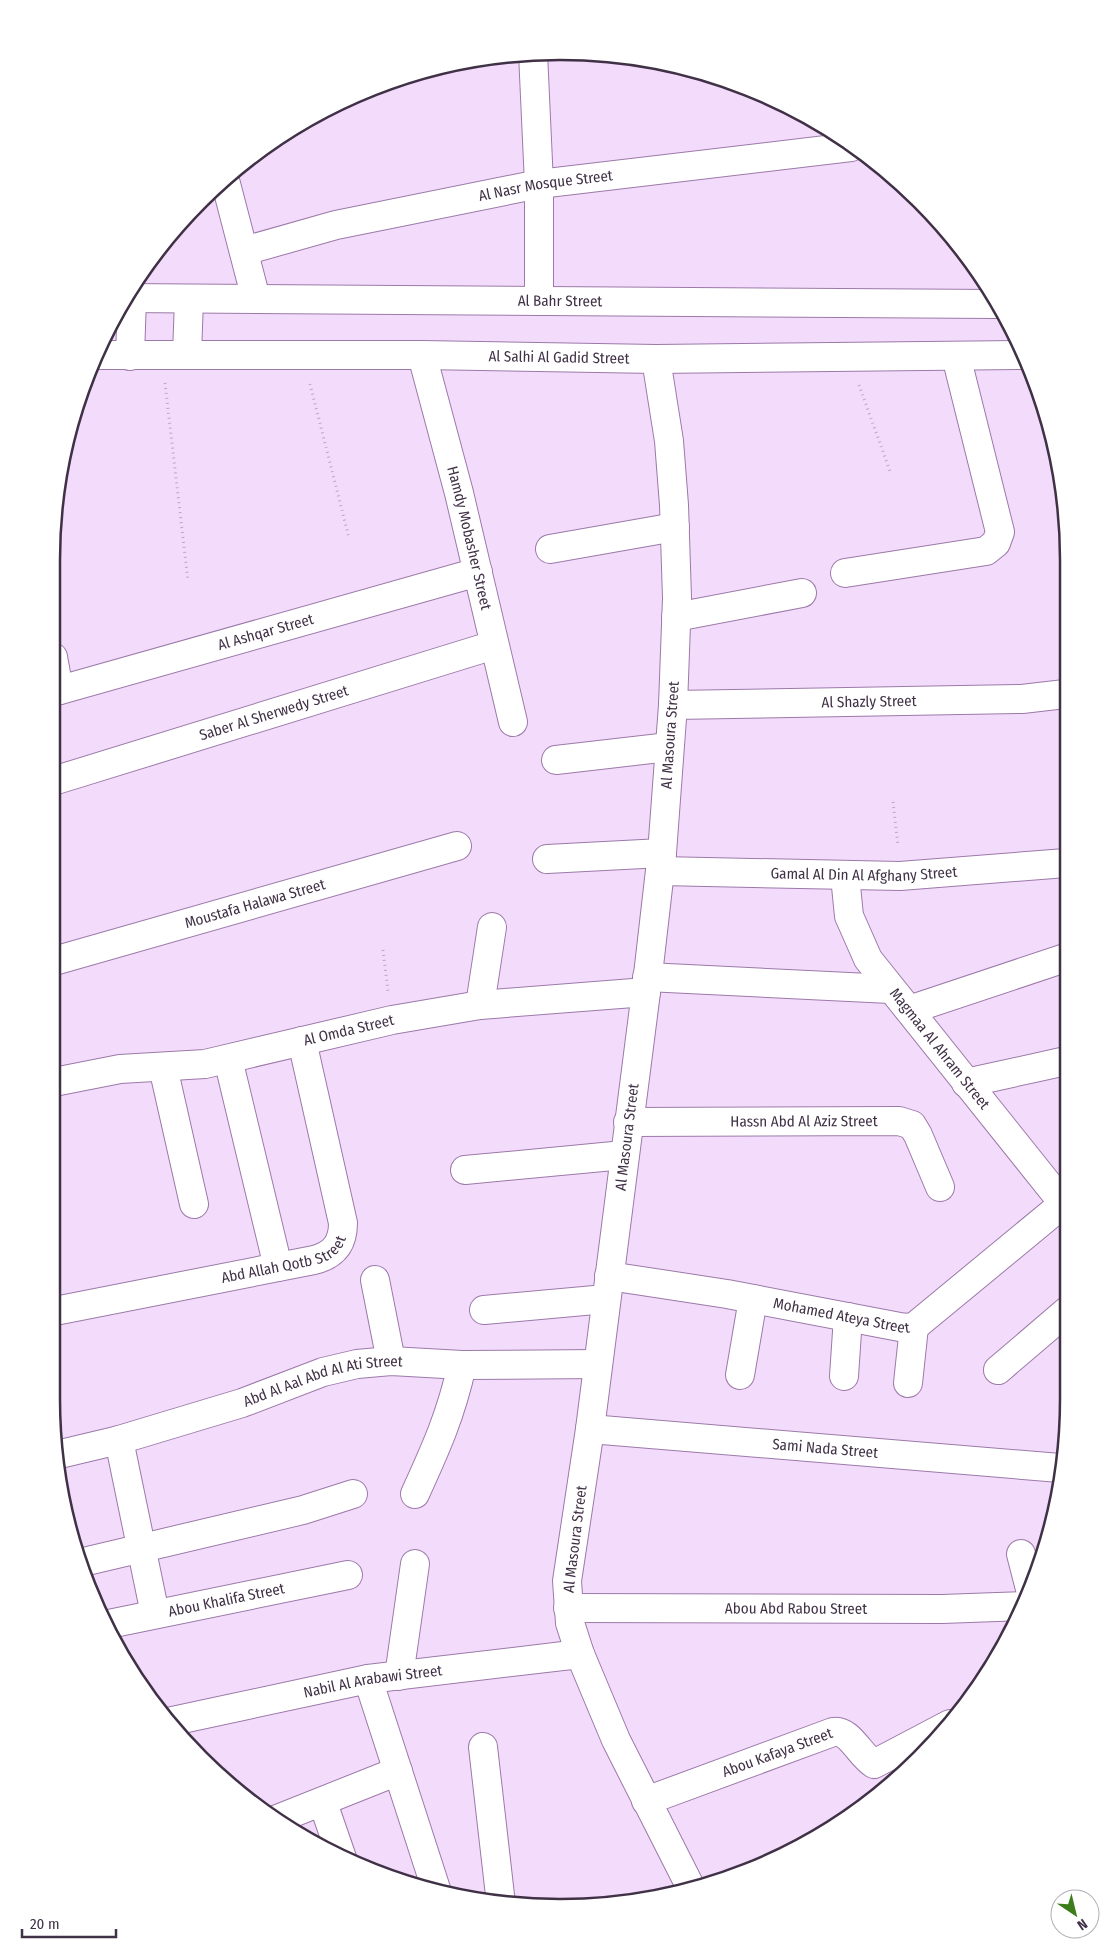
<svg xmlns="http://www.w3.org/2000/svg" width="1120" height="1959" viewBox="0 0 1120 1959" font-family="'Fira Sans Condensed',sans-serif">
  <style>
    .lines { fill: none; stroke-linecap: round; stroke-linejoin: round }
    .street-casing { stroke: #9c79a9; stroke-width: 30 }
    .secondary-casing { stroke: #9c79a9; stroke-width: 30 }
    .primary-casing { stroke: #9c79a9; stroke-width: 30 }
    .path { stroke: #bca7c3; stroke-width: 3; stroke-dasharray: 1 4; stroke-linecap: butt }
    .street { stroke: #fff; stroke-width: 28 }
    .secondary { stroke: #fff; stroke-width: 28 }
    .primary { stroke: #fff; stroke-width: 28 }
    .labels { text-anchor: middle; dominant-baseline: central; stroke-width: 5; stroke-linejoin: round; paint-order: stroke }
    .street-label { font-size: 15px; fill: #403146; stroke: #fff }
    .rim { fill: none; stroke: #403146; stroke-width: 2.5 }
  </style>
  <rect width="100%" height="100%" fill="#f3dcfb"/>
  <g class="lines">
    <defs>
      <g id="street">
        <path d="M533 53 539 184V301"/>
        <path d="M225 180 256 299"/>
        <path id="s1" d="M244 251 336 225 539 184 851 147"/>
        <path id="s2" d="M422 355 459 493 513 722"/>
        <path d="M656 359 669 441 674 505 677 598 673 705 662 853 646 992 590 1429 567 1581 570 1623 580 1654 616 1740 691 1888"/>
        <path d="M550 549 675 527"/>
        <path d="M845 573 986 551 996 543 1000 532 956 356"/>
        <path d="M676 617 802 593"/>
        <path d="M53 657 59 690"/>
        <path id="s3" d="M53 692 478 572"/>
        <path id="s4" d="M673 705 1022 699 1065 694"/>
        <path d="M556 760 669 747"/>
        <path id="s5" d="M53 781 494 645"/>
        <path d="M547 859 662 853"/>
        <path id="s6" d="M660 871 900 876 1066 863"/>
        <path id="s7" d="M845 876 849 916 868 959 1067 1208"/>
        <path id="s8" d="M54 961 457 846"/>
        <path d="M647 977 890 989"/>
        <path d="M480 1005 492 927"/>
        <path d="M909 1010 1065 958"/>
        <path d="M228 1059 278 1267"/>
        <path d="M163 1067 194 1204"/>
        <path id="s9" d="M54 1082 120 1069 205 1064 392 1020 480 1005 646 992"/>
        <path d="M966 1083 1066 1061"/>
        <path id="s10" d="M628 1122 899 1121 912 1125 918 1135 940 1187"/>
        <path d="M465 1170 624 1155"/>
        <path id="s11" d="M609 1276 727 1294 905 1328 914 1327 1063 1204"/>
        <path d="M375 1280 391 1361"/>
        <path d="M484 1310 606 1299"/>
        <path id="s12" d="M55 1311 314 1260C334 1255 343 1243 343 1223L302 1041"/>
        <path d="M998 1370 1067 1311"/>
        <path d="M740 1375 753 1299"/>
        <path d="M844 1376 848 1317"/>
        <path d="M908 1383 914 1327"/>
        <path id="s13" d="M590 1429 1060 1468"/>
        <path d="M119 1440 155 1614"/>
        <path id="s14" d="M56 1455 119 1440 242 1403 323 1372 357 1364 391 1361 462 1365 598 1364"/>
        <path d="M415 1494C436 1448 451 1415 462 1365"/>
        <path d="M1021 1554 1030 1589"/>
        <path d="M79 1563 303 1510 353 1494"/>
        <path id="s15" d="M568 1608 942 1609 1022 1606"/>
        <path id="s16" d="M104 1625 348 1575"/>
        <path d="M399 1676 415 1564"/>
        <path d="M368 1679 437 1892"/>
        <path id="s17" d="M168 1722 368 1679 580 1654"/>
        <path d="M483 1747 501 1904"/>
        <path id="s18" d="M646 1801 833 1732C850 1729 860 1756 874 1764L950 1724"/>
        <path d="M323 1803 342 1858"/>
        <path d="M275 1820 398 1771"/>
      </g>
      <g id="secondary">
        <path id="s19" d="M97 355H422L656 359 1021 355"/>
        <path d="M187 355 189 299"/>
        <path d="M130 356 132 298"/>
      </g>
      <g id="primary">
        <path id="s20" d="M125 298 996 304"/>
      </g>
    </defs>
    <use href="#street" class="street-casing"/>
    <use href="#secondary" class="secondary-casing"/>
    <use href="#primary" class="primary-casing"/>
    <path class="path" d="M165 383 188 581
      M310 384 349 538
      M859 385 891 474
      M893 802 898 846
      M383 950 388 991"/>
    <use href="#street" class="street"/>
    <use href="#secondary" class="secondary"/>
    <use href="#primary" class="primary"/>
  </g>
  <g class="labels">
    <g class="street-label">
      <text stroke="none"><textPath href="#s1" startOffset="309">Al Nasr Mosque Street</textPath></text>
      <text stroke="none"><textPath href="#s20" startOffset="435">Al Bahr Street</textPath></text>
      <text stroke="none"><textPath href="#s19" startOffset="462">Al Salhi Al Gadid Street</textPath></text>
      <text stroke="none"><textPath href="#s2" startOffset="189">Hamdy Mobasher Street</textPath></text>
      <text stroke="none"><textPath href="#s3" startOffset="221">Al Ashqar Street</textPath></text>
      <text stroke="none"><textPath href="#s4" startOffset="196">Al Shazly Street</textPath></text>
      <text stroke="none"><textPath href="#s5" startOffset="231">Saber Al Sherwedy Street</textPath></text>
      <text transform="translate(670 735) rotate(-86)">Al Masoura Street</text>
      <text stroke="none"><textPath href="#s6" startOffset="204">Gamal Al Din Al Afghany Street</textPath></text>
      <text stroke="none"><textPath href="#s8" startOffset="209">Moustafa Halawa Street</textPath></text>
      <text stroke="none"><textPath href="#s9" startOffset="300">Al Omda Street</textPath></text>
      <text stroke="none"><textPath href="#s7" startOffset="202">Magmaa Al Ahram Street</textPath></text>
      <text stroke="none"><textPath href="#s10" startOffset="176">Hassn Abd Al Aziz Street</textPath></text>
      <text transform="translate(627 1137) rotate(-83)">Al Masoura Street</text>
      <text stroke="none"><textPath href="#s12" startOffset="236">Abd Allah Qotb Street</textPath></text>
      <text stroke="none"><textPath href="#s11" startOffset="236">Mohamed Ateya Street</textPath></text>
      <text stroke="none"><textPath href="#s14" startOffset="278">Abd Al Aal Abd Al Ati Street</textPath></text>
      <text stroke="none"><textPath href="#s13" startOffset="236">Sami Nada Street</textPath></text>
      <text transform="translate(575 1539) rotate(-83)">Al Masoura Street</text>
      <text stroke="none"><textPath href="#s16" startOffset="125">Abou Khalifa Street</textPath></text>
      <text stroke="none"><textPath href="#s15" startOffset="228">Abou Abd Rabou Street</textPath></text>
      <text stroke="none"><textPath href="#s17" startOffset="209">Nabil Al Arabawi Street</textPath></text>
      <text stroke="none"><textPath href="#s18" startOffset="140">Abou Kafaya Street</textPath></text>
    </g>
  </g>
  <path d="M0 0H1120V1959H0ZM560 60H560A500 500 0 0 1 1060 560V1399A500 500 0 0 1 560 1899H560A500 500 0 0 1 60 1399V560A500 500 0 0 1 560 60Z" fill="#fff" fill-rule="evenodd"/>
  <path class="rim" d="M560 60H560A500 500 0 0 1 1060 560V1399A500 500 0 0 1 560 1899H560A500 500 0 0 1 60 1399V560A500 500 0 0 1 560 60Z"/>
  <g transform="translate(1075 1914) rotate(145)"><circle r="24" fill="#ffffff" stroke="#b3adb5"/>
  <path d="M0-4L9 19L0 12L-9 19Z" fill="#3e7d1b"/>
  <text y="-8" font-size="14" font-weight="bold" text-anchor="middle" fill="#403146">N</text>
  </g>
  <path d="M22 1929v8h94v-8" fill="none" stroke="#403146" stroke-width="2.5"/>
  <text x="30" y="1929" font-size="15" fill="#403146" stroke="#ffffff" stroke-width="4" paint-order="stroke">20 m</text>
</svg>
